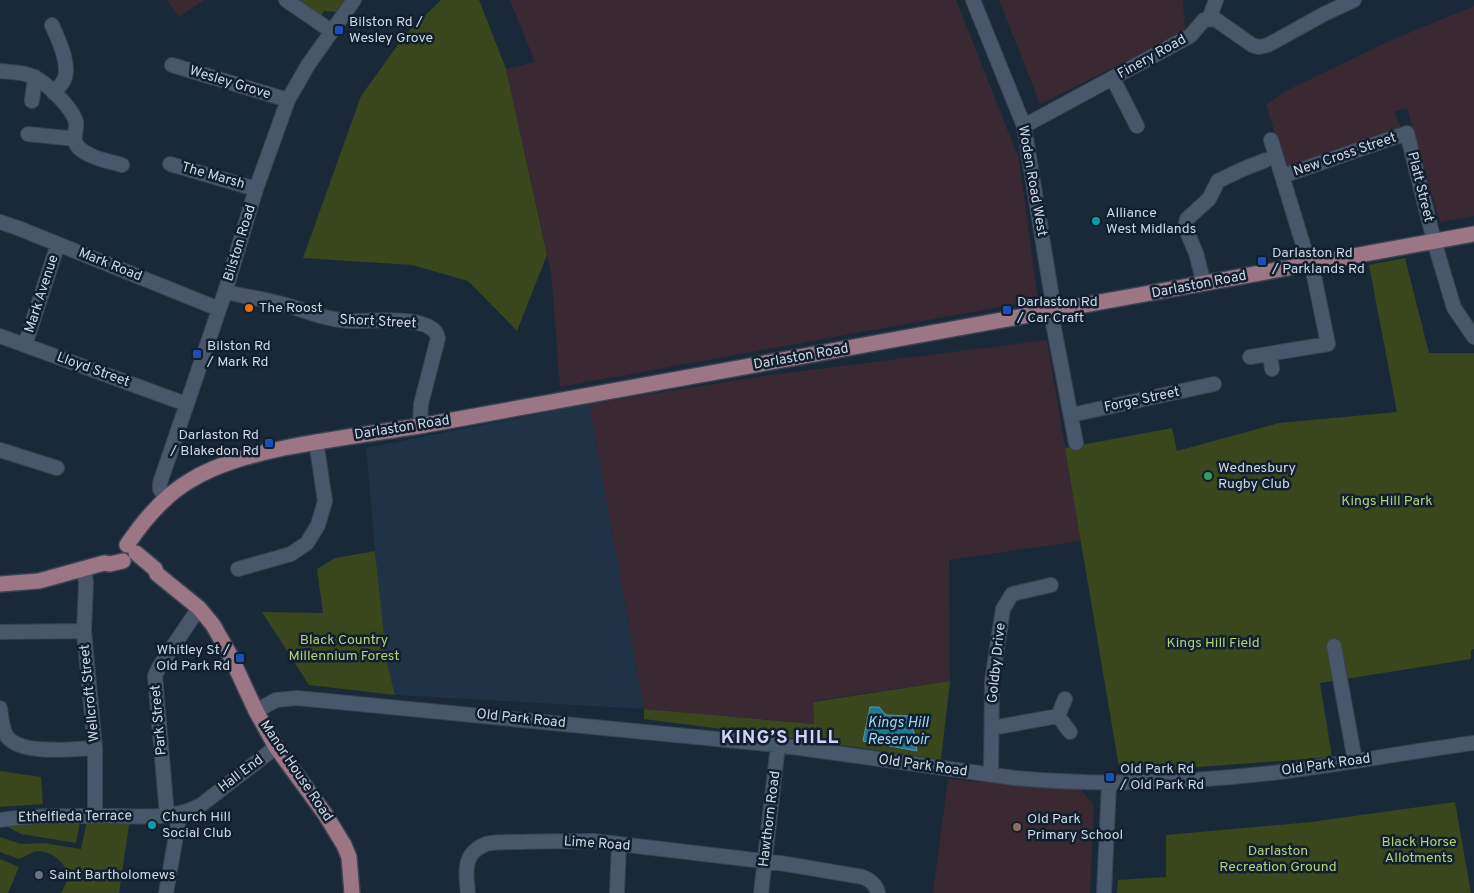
<svg xmlns="http://www.w3.org/2000/svg" width="1474" height="893" viewBox="0 0 1474 893" font-family="Overpass,sans-serif">
  <style>
    .built { fill: #203246 }
    .industrial { fill: #3a2932 }
    .education { fill: #3a2931 }
    .green { fill: #3a461b }
    .water { fill: #247897; stroke: #5794ae }
    .lines { fill: none; stroke-linecap: round; stroke-linejoin: round }
    .minor-casing { stroke: #394452; stroke-width: 16 }
    .major-casing { stroke: #394452; stroke-width: 18 }
    .minor { stroke: #485769; stroke-width: 14 }
    .major { stroke: #9c7684; stroke-width: 15 }
    .transit-dot { fill: #1a4fb4; stroke: #111f2e; stroke-width: 2 }
    .culture-dot { fill: #0f9aa8; stroke: #111f2e; stroke-width: 2 }
    .food-dot { fill: #e8710a; stroke: #111f2e; stroke-width: 2 }
    .leisure-dot { fill: #2e9e5b; stroke: #111f2e; stroke-width: 2 }
    .education-dot { fill: #8d6e63; stroke: #111f2e; stroke-width: 2 }
    .worship-dot { fill: #6b7280; stroke: #111f2e; stroke-width: 2 }
    .labels { text-anchor: middle; dominant-baseline: central; stroke-width: 5; stroke-linejoin: round; paint-order: stroke }
    .poi-label { font-size: 14px; fill: #ced7e2; stroke: #111f2e; text-anchor: start }
    .street-label { font-size: 14px; fill: #ced7e2; stroke: #111f2e }
    .park-label { font-size: 14px; fill: #b5d075; stroke: #111f2e }
    .water-label { font-size: 15px; font-style: italic; fill: #9bd8f3; stroke: #111f2e }
    .district-label { font-size: 19px; font-weight: bold; letter-spacing: 1px; fill: #d5d1fc; stroke: #111f2e }
  </style>
  <rect width="100%" height="100%" fill="#1a2938"/>
  <path class="built" d="M589 404 644 709 395 695 387 664 379 594 366 448Z"/>
  <path class="industrial" d="M510 0H956L1019 159 1038 300 560 387 551 272 506 69 535 62Z
    M999 0H1183L1185 32 1040 104Z
    M1474 6V216L1440 222 1407 109 1394 111 1402 130 1287 171 1266 105 1286 91 1385 43Z
    M1047 340 1081 541 949 560 950 681 813 701 815 724 644 709 589 404 763 376Z"/>
  <path class="education" d="M167 0H204L179 17Z
    M948 779 1081 790 1094 805 1090 893H933Z"/>
  <path class="green" d="M297 0H347L337 12 324 11 321 16Z
    M441 0H479L506 69 547 255 517 331 468 281 412 265 303 258 361 96 405 35Z
    M1405 258 1429 353H1474V649L1471 650V659L1320 683 1332 757 1120 773 1065 448 1172 428 1177 451 1279 423 1397 412 1369 265Z
    M375 551 387 663 395 695 309 685 262 612 323 613 317 569 335 558Z
    M950 681 941 760 815 741 644 719V709L814 724 813 702Z
    M0 771 41 777 43 804 0 807Z
    M1455 802 1471 893H1117L1118 880 1166 877V835L1311 822Z
    M130 819 119 893H61C63 889 67 883 67 878 69 863 48 848 34 852 29 854 24 857 19 859L0 852V837L21 844 44 843 81 849 87 821Z
    M80 821 76 843 21 834 4 825Z
    M0 859 19 867 8 893H0Z"/>
  <path class="water" d="M870 707H879L886 715 911 716 917 751 863 741Z"/>
  <g class="lines">
    <defs>
      <path id="minor" d="M286 0 331 31
        M973 0 1024 126 1053 304 1052 318 1076 443
        M1209 19 1216 0
        M52 25C58 39 71 65 64 80 62 84 57 89 54 93
        M172 65 288 100
        M0 71C11 72 24 72 34 77 47 83 73 109 76 122 77 131 71 140 79 148 90 158 108 161 122 165
        M1113 79 1137 126
        M32 101 35 77
        M1024 126 1190 36 1204 20 1215 19 1252 45 1259 47 1268 45 1324 14 1354 0
        M28 134 66 138 74 137
        M170 164 256 189
        M1283 176 1407 133 1434 241 1454 308 1474 337
        M0 222 18 228 219 309
        M1204 284 1196 253 1185 227 1187 219 1209 199 1218 181 1243 169 1266 160
        M225 292C244 296 263 299 282 304 306 310 327 321 353 321 371 321 434 314 438 338L421 404 420 426
        M0 336 186 404
        M25 345 58 244
        M1270 354 1272 369
        M1250 357 1328 344 1313 271 1309 264 1271 140
        M1071 415 1214 384
        M0 450 57 468
        M166 500 160 489V483L225 292 256 189 288 100 308 65 354 0
        M84 569 86 583 84 631 95 748V816
        M238 569 291 554 307 543 318 525 325 501 316 441
        M0 632 84 631
        M1334 646 1355 761
        M1065 699 1058 716 1070 732
        M0 708C1 717 2 727 6 735 18 756 74 749 95 748
        M256 711 276 700 297 698 778 745 1015 778C1101 786 1186 783 1272 773 1339 765 1406 752 1474 743
        M992 728 1058 716
        M991 775 992 681 1003 609 1012 594 1051 585
        M167 815 155 676 159 667 199 608
        M0 820C37 815 74 816 111 816 140 816 175 820 201 805L276 747
        M166 893 180 813
        M468 893C467 881 464 866 471 855 475 850 481 846 486 844 497 841 510 842 521 842 545 841 569 841 594 841L780 863 863 877C870 880 876 884 878 893
        M617 893 619 844
        M761 893 778 745
        M1104 893 1109 783"/>
      <path id="major" d="M127 545C143 521 165 495 191 480 219 463 252 455 284 448 329 439 375 433 420 426L1474 234
        M136 553 155 569 157 574 199 608 213 625 230 655 256 711 276 747 325 814 344 845 349 857 352 893
        M0 584 39 581 104 563 110 564 123 561"/>
    </defs>
    <use href="#minor" class="minor-casing"/>
    <use href="#major" class="major-casing"/>
    <use href="#minor" class="minor"/>
    <use href="#major" class="major"/>
  </g>
  <g class="transit-dot">
    <rect x="334" y="25" width="10" height="10" rx="2.5"/>
    <rect x="1257" y="256" width="10" height="10" rx="2.5"/>
    <rect x="1002" y="305" width="10" height="10" rx="2.5"/>
    <rect x="192" y="349" width="10" height="10" rx="2.5"/>
    <rect x="264" y="438" width="10" height="10" rx="2.5"/>
    <rect x="235" y="653" width="10" height="10" rx="2.5"/>
    <rect x="1105" y="772" width="10" height="10" rx="2.5"/>
  </g>
  <g class="culture-dot">
    <circle cx="1096" cy="221" r="5"/>
    <circle cx="152" cy="825" r="5"/>
  </g>
  <circle class="food-dot" cx="249" cy="308" r="5"/>
  <circle class="leisure-dot" cx="1208" cy="476" r="5"/>
  <circle class="education-dot" cx="1017" cy="827" r="5"/>
  <circle class="worship-dot" cx="39" cy="875" r="5"/>
  <g class="labels">
    <g class="poi-label">
      <text x="349" y="22">Bilston Rd /<tspan x="349" dy="16">Wesley Grove</tspan></text>
      <text x="1106" y="213">Alliance<tspan x="1106" dy="16">West Midlands</tspan></text>
      <text x="1272" y="253">Darlaston Rd<tspan x="1272" dy="16">/ Parklands Rd</tspan></text>
      <text x="1017" y="302">Darlaston Rd<tspan x="1017" dy="16">/ Car Craft</tspan></text>
      <text x="259" y="308">The Roost</text>
      <text x="207" y="346">Bilston Rd<tspan x="207" dy="16">/ Mark Rd</tspan></text>
      <text x="259" y="435" text-anchor="end">Darlaston Rd<tspan x="259" dy="16">/ Blakedon Rd</tspan></text>
      <text x="1218" y="468">Wednesbury<tspan x="1218" dy="16">Rugby Club</tspan></text>
      <text x="230" y="650" text-anchor="end">Whitley St /<tspan x="230" dy="16">Old Park Rd</tspan></text>
      <text x="1120" y="769">Old Park Rd<tspan x="1120" dy="16">/ Old Park Rd</tspan></text>
      <text x="162" y="817">Church Hill<tspan x="162" dy="16">Social Club</tspan></text>
      <text x="1027" y="819">Old Park<tspan x="1027" dy="16">Primary School</tspan></text>
      <text x="49" y="875">Saint Bartholomews</text>
    </g>
    <g class="street-label">
      <text transform="translate(1152 57) rotate(-29)">Finery Road</text>
      <text transform="translate(230 83) rotate(17)">Wesley Grove</text>
      <text transform="translate(1345 155) rotate(-19)">New Cross Street</text>
      <text transform="translate(213 176) rotate(16)">The Marsh</text>
      <text transform="translate(1032 181) rotate(80)">Woden Road West</text>
      <text transform="translate(1420 187) rotate(76)">Platt Street</text>
      <text transform="translate(240 243) rotate(-73)">Bilston Road</text>
      <text transform="translate(110 265) rotate(22)">Mark Road</text>
      <text transform="translate(1199 285) rotate(-11)">Darlaston Road</text>
      <text transform="translate(42 294) rotate(-72)">Mark Avenue</text>
      <text transform="translate(378 322) rotate(3)">Short Street</text>
      <text transform="translate(801 357) rotate(-10)">Darlaston Road</text>
      <text transform="translate(93 370) rotate(20)">Lloyd Street</text>
      <text transform="translate(1142 400) rotate(-12)">Forge Street</text>
      <text transform="translate(402 428) rotate(-9)">Darlaston Road</text>
      <text transform="translate(997 663) rotate(-84)">Goldby Drive</text>
      <text transform="translate(90 693) rotate(-96)">Wellcroft Street</text>
      <text transform="translate(521 719) rotate(6)">Old Park Road</text>
      <text transform="translate(159 720) rotate(-95)">Park Street</text>
      <text transform="translate(1326 765) rotate(-8)">Old Park Road</text>
      <text transform="translate(923 766) rotate(8)">Old Park Road</text>
      <text transform="translate(296 771) rotate(56)">Manor House Road</text>
      <text transform="translate(241 774) rotate(-37)">Hall End</text>
      <text transform="translate(75 817) rotate(-1)">Ethelfleda Terrace</text>
      <text transform="translate(770 819) rotate(-83)">Hawthorn Road</text>
      <text transform="translate(597 844) rotate(4)">Lime Road</text>
    </g>
    <g class="park-label">
      <text x="1387" y="501">Kings Hill Park</text>
      <text x="344" y="640">Black Country<tspan x="344" dy="16">Millennium Forest</tspan></text>
      <text x="1213" y="643">Kings Hill Field</text>
      <text x="1419" y="842">Black Horse<tspan x="1419" dy="16">Allotments</tspan></text>
      <text x="1278" y="851">Darlaston<tspan x="1278" dy="16">Recreation Ground</tspan></text>
    </g>
    <g class="water-label">
      <text x="898" y="723">Kings Hill<tspan x="898" dy="17">Reservoir</tspan></text>
    </g>
    <g class="district-label">
      <text x="780" y="738">KING’S HILL</text>
    </g>
  </g>
</svg>
